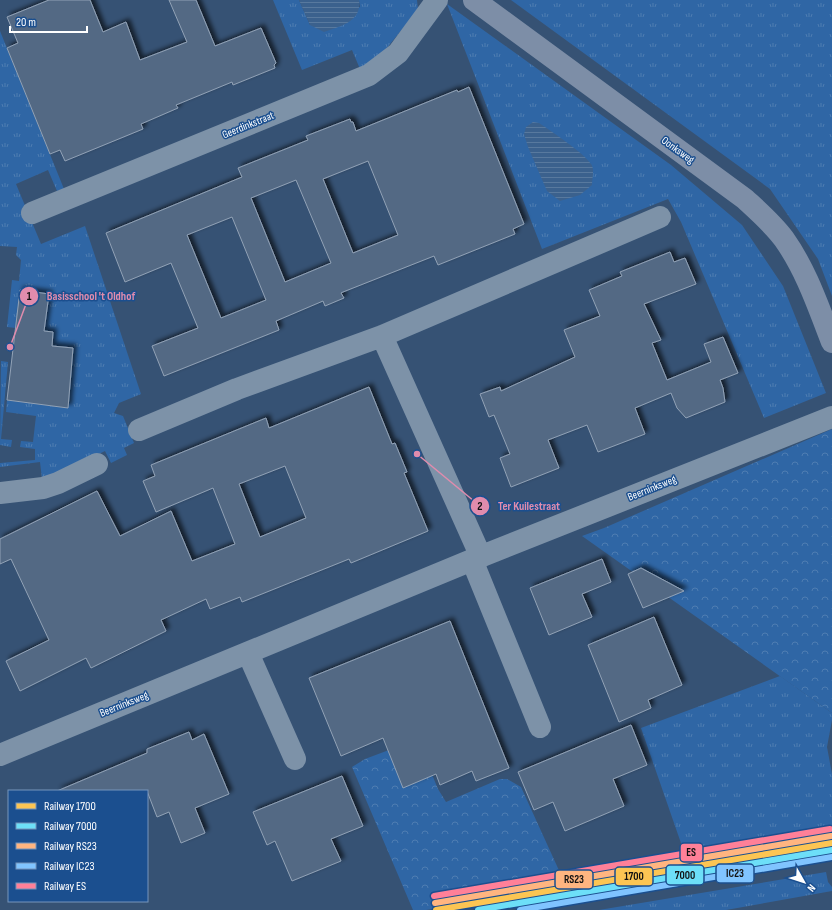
<svg xmlns="http://www.w3.org/2000/svg" width="832" height="910" viewBox="0 0 832 910" font-family="'Sofia Sans Condensed',sans-serif">
  <style>
    .grass { fill: url(#grass-tufts) }
    .forest { fill: url(#forest-crowns) }
    .water { fill: url(#water-rules) }
    .building { fill: #526984; stroke: #92a2b6; fill-rule: evenodd; filter: url(#shadow) }
    .lines { fill: none; stroke-linecap: round; stroke-linejoin: round }
    .minor { stroke: #7d92a8; stroke-width: 22 }
    .major { stroke: #7d8ea7; stroke-width: 22 }
    .rail-1-casing { stroke: #1b4f8f; stroke-width: 9 }
    .rail-2-casing { stroke: #1b4f8f; stroke-width: 9 }
    .rail-3-casing { stroke: #1b4f8f; stroke-width: 9 }
    .rail-4-casing { stroke: #1b4f8f; stroke-width: 9 }
    .rail-5-casing { stroke: #1b4f8f; stroke-width: 9 }
    .rail-1 { stroke: #fcc553; stroke-width: 6 }
    .rail-2 { stroke: #6ddff8; stroke-width: 6 }
    .rail-3 { stroke: #ffb580; stroke-width: 6 }
    .rail-4 { stroke: #80c4ff; stroke-width: 6 }
    .rail-5 { stroke: #ff8098; stroke-width: 6 }
    .labels { text-anchor: middle; dominant-baseline: central; stroke-width: 3; stroke-linejoin: round; paint-order: stroke }
    .street-label { font-size: 11px; fill: #fff; stroke: #1b4f8f }
    .leader { fill: none; stroke: #e08cad; stroke-width: 1.5 }
    .callout-dot { fill: #e08cad; stroke: #1b4f8f; stroke-width: 1.5 }
    .mark-label { font-size: 12px; text-anchor: middle; font-weight: bold; fill: #111 }
    .callout-label { font-size: 12px; text-anchor: middle; font-weight: bold; fill: #e08cad; stroke: #1b4f8f; stroke-width: 3; stroke-linejoin: round; paint-order: stroke }
    .line-badge { stroke: #1b4f8f; stroke-width: 1.5 }
    .pale-badge-label { font-size: 11px; text-anchor: middle; font-weight: bold; fill: #111 }
  </style>
  <defs>
    <pattern id="grass-tufts" width="24" height="20" patternUnits="userSpaceOnUse"><rect width="24" height="20" fill="#2f66a5"/><path d="M3 7l-1-3M5 7V3M7 7l1-3M15 17l-1-3M17 17v-4M19 17l1-3" fill="none" stroke="#4e7db2"/></pattern>
    <pattern id="forest-crowns" width="20" height="18" patternUnits="userSpaceOnUse"><rect width="20" height="18" fill="#2f66a5"/><path d="M2 6a3 3 0 1 1 6 0M12 15a3 3 0 1 1 6 0" fill="none" stroke="#4e7db2"/></pattern>
    <pattern id="water-rules" width="6" height="5" patternUnits="userSpaceOnUse"><rect width="6" height="5" fill="#3b618d"/><path d="M0 2.5h6" fill="none" stroke="#58799e"/></pattern>
    <filter id="shadow"><feDropShadow dx="3.5" dy="-3.5" stdDeviation="2" flood-color="#0009"/></filter>
  </defs>
  <rect width="100%" height="100%" fill="#365274"/>
  <path class="grass" d="M273 0H299L310 25 360 7 359 0H417L418 10 377 60 360 69 352 50 302 70Z
    M511 0H832V296L818 259 770 189Z
    M447 4 671 165 742 225 783 286 826 393 764 418 681 222 668 199 542 249Z
    M0 31 64 189 57 191 48 170 16 184 41 244 85 226 141 394 119 403 114 413 123 416 134 443 124 448 127 455 111 463 105 451 72 467 42 479 40 462 0 467V463L35 460V449L20 447 21 441 33 442 36 416 6 412 7 400 68 408 73 349 52 346 53 332 44 331 49 294 16 328 7 327 12 280 19 281 21 260 16 255 17 247 0 246Z
    M1 361 8 362 1 439 12 440 11 447 0 445Z
    M780 676 832 713V720L827 747 832 774V847L690 869 641 728Z
    M826 872 828 882 832 887V891L726 910H599Z"/>
  <path class="forest" d="M832 429V713L582 536 604 528Z
    M413 741 419 743 438 789 446 802 500 779H507L521 787 567 888 426 910H413L352 767 365 759Z"/>
  <path class="water" d="M299 0H359C362 22 340 26 324 32L310 25Z
    M533 122 539 123C552 132 583 152 591 164 595 169 592 178 592 185L580 195 560 201 547 191 528 147 524 134 526 127Z"/>
  <path class="building" d="M49 0H90L103 32 126 22 140 60 187 42 169 0H196L215 46 261 28 276 63 274 65 275 68 233 85 232 82 176 105 178 108 141 124 143 129 65 161 60 150 50 154 7 48 18 43 7 17Z
    M469 87 524 224 513 229 515 234 438 265 434 256 343 292 341 293 344 298 325 306 323 301 276 321 279 330 164 376 152 346 198 328 171 263 125 282 106 233 242 177 238 168 308 140 306 136 350 119 351 122H353L356 131 457 90 458 92ZM368 161 398 235 353 253 323 179ZM296 180 331 263 285 282 251 198ZM232 217 266 300 221 318 187 235Z
    M670 252 674 262 685 258 696 284 644 304 661 340 652 343 667 380 711 362 704 344 723 337 738 373 720 380 723 388 725 402 686 418 677 408 671 393 635 408 645 434 598 452 587 425 548 440 559 468 511 487 500 458 510 454 494 415 489 417 480 394 500 387 501 391 575 357 564 330 600 316 589 290 622 276 620 272Z
    M20 290 49 294 44 331 53 332 52 346 73 348 68 408 7 400Z
    M369 387 392 444 395 443 407 472 404 473 428 531 351 563 349 559 242 602 240 597 210 609 206 599 161 620 166 631 91 668 86 658 20 691 6 661 49 640 11 559 0 564V539L97 491 120 536 171 511 192 561 235 544 213 488 156 512 143 481 155 476 151 465 266 418 269 428ZM285 466 306 518 260 537 239 484Z
    M602 559 611 582 582 594 592 617 549 635 530 588Z
    M641 568 684 591 643 608 628 574Z
    M654 617 682 685 648 700 651 708 619 722 588 645Z
    M450 621 509 768 476 781 472 771 440 785 436 774 403 788 383 738 341 756 309 678Z
    M631 725 647 765 613 779 624 806 565 831 553 802 534 810 518 772Z
    M189 732 192 740 204 734 229 794 195 808 205 833 181 843 169 812 157 817 147 791H57L147 753V749Z
    M342 776 363 826 331 839 341 861 292 881 275 841 267 845 253 812Z"/>
  <g class="lines">
    <path class="minor" d="M32 213 369 75 398 53 437 0
      M382 336 481 557
      M139 430 237 389 382 336 660 217
      M0 493 43 488 58 483 97 464
      M472 560 540 727
      M248 653 295 759
      M0 755 472 560 832 417"/>
    <path class="major" d="M474 0 745 199C758 211 773 224 784 239 806 270 818 306 832 342"/>
    <defs>
      <path id="rail-1" d="M436 910 832 843"/>
      <path id="rail-2" d="M478 910 832 850"/>
      <path id="rail-3" d="M435 903 831 836"/>
      <path id="rail-4" d="M520 910 832 857"/>
      <path id="rail-5" d="M434 896 830 829"/>
    </defs>
    <use href="#rail-1" class="rail-1-casing"/>
    <use href="#rail-2" class="rail-2-casing"/>
    <use href="#rail-3" class="rail-3-casing"/>
    <use href="#rail-4" class="rail-4-casing"/>
    <use href="#rail-5" class="rail-5-casing"/>
    <use href="#rail-1" class="rail-1"/>
    <use href="#rail-2" class="rail-2"/>
    <use href="#rail-3" class="rail-3"/>
    <use href="#rail-4" class="rail-4"/>
    <use href="#rail-5" class="rail-5"/>
  </g>
  <g class="labels">
    <g class="street-label">
      <text transform="translate(248 125) rotate(-22)">Geerdinkstraat</text>
      <text transform="translate(678 150) rotate(36)">Oonksweg</text>
      <text transform="translate(652 488) rotate(-22)">Beerninksweg</text>
      <text transform="translate(124 704) rotate(-22)">Beerninksweg</text>
    </g>
  </g>
  <path class="leader" d="M10 347L29 296M417 454L480 506"/>
  <g class="callout-dot">
    <circle cx="10" cy="347" r="4"/>
    <circle cx="417" cy="454" r="4"/>
    <circle cx="29" cy="296" r="10"/>
    <circle cx="480" cy="506" r="10"/>
  </g>
  <g class="mark-label">
    <text x="29" y="300">1</text>
    <text x="480" y="510">2</text>
  </g>
  <g class="callout-label">
    <text x="91" y="300">Basisschool 't Oldhof</text>
    <text x="529" y="510">Ter Kuilestraat</text>
  </g>
  <g class="line-badge">
    <rect x="680" y="843" width="23" height="19" rx="4" fill="#ff8098"/>
    <rect x="716" y="864" width="38" height="19" rx="4" fill="#80c4ff"/>
    <rect x="666" y="865" width="38" height="20" rx="4" fill="#6ddff8"/>
    <rect x="615" y="867" width="38" height="19" rx="4" fill="#fcc553"/>
    <rect x="555" y="870" width="38" height="19" rx="4" fill="#ffb580"/>
  </g>
  <g class="pale-badge-label">
    <text x="691" y="856">ES</text>
    <text x="735" y="877">IC23</text>
    <text x="685" y="879">7000</text>
    <text x="634" y="880">1700</text>
    <text x="574" y="883">RS23</text>
  </g>
  <rect x="8" y="790" width="140" height="112" fill="#1b4f8f" stroke="#7695bc"/>
  <rect x="16" y="803" width="20" height="6" fill="#fcc553" stroke="#7695bc"/>
  <text x="44" y="810" font-size="12" fill="#ffffff">Railway 1700</text>
  <rect x="16" y="823" width="20" height="6" fill="#6ddff8" stroke="#7695bc"/>
  <text x="44" y="830" font-size="12" fill="#ffffff">Railway 7000</text>
  <rect x="16" y="843" width="20" height="6" fill="#ffb580" stroke="#7695bc"/>
  <text x="44" y="850" font-size="12" fill="#ffffff">Railway RS23</text>
  <rect x="16" y="863" width="20" height="6" fill="#80c4ff" stroke="#7695bc"/>
  <text x="44" y="870" font-size="12" fill="#ffffff">Railway IC23</text>
  <rect x="16" y="883" width="20" height="6" fill="#ff8098" stroke="#7695bc"/>
  <text x="44" y="890" font-size="12" fill="#ffffff">Railway ES</text>
  <g transform="translate(804 882) rotate(129)" stroke="#1b4f8f" stroke-width="3" paint-order="stroke">
  <path d="M0-3L7 15L0 10L-7 15Z" fill="#ffffff"/>
  <text y="-6" font-size="11" font-weight="bold" text-anchor="middle" fill="#ffffff">N</text>
  </g>
  <path d="M10 26v6h77v-6" fill="none" stroke="#ffffff" stroke-width="2"/>
  <text x="16" y="26" font-size="12" fill="#ffffff" stroke="#1b4f8f" stroke-width="3" paint-order="stroke">20 m</text>
</svg>
